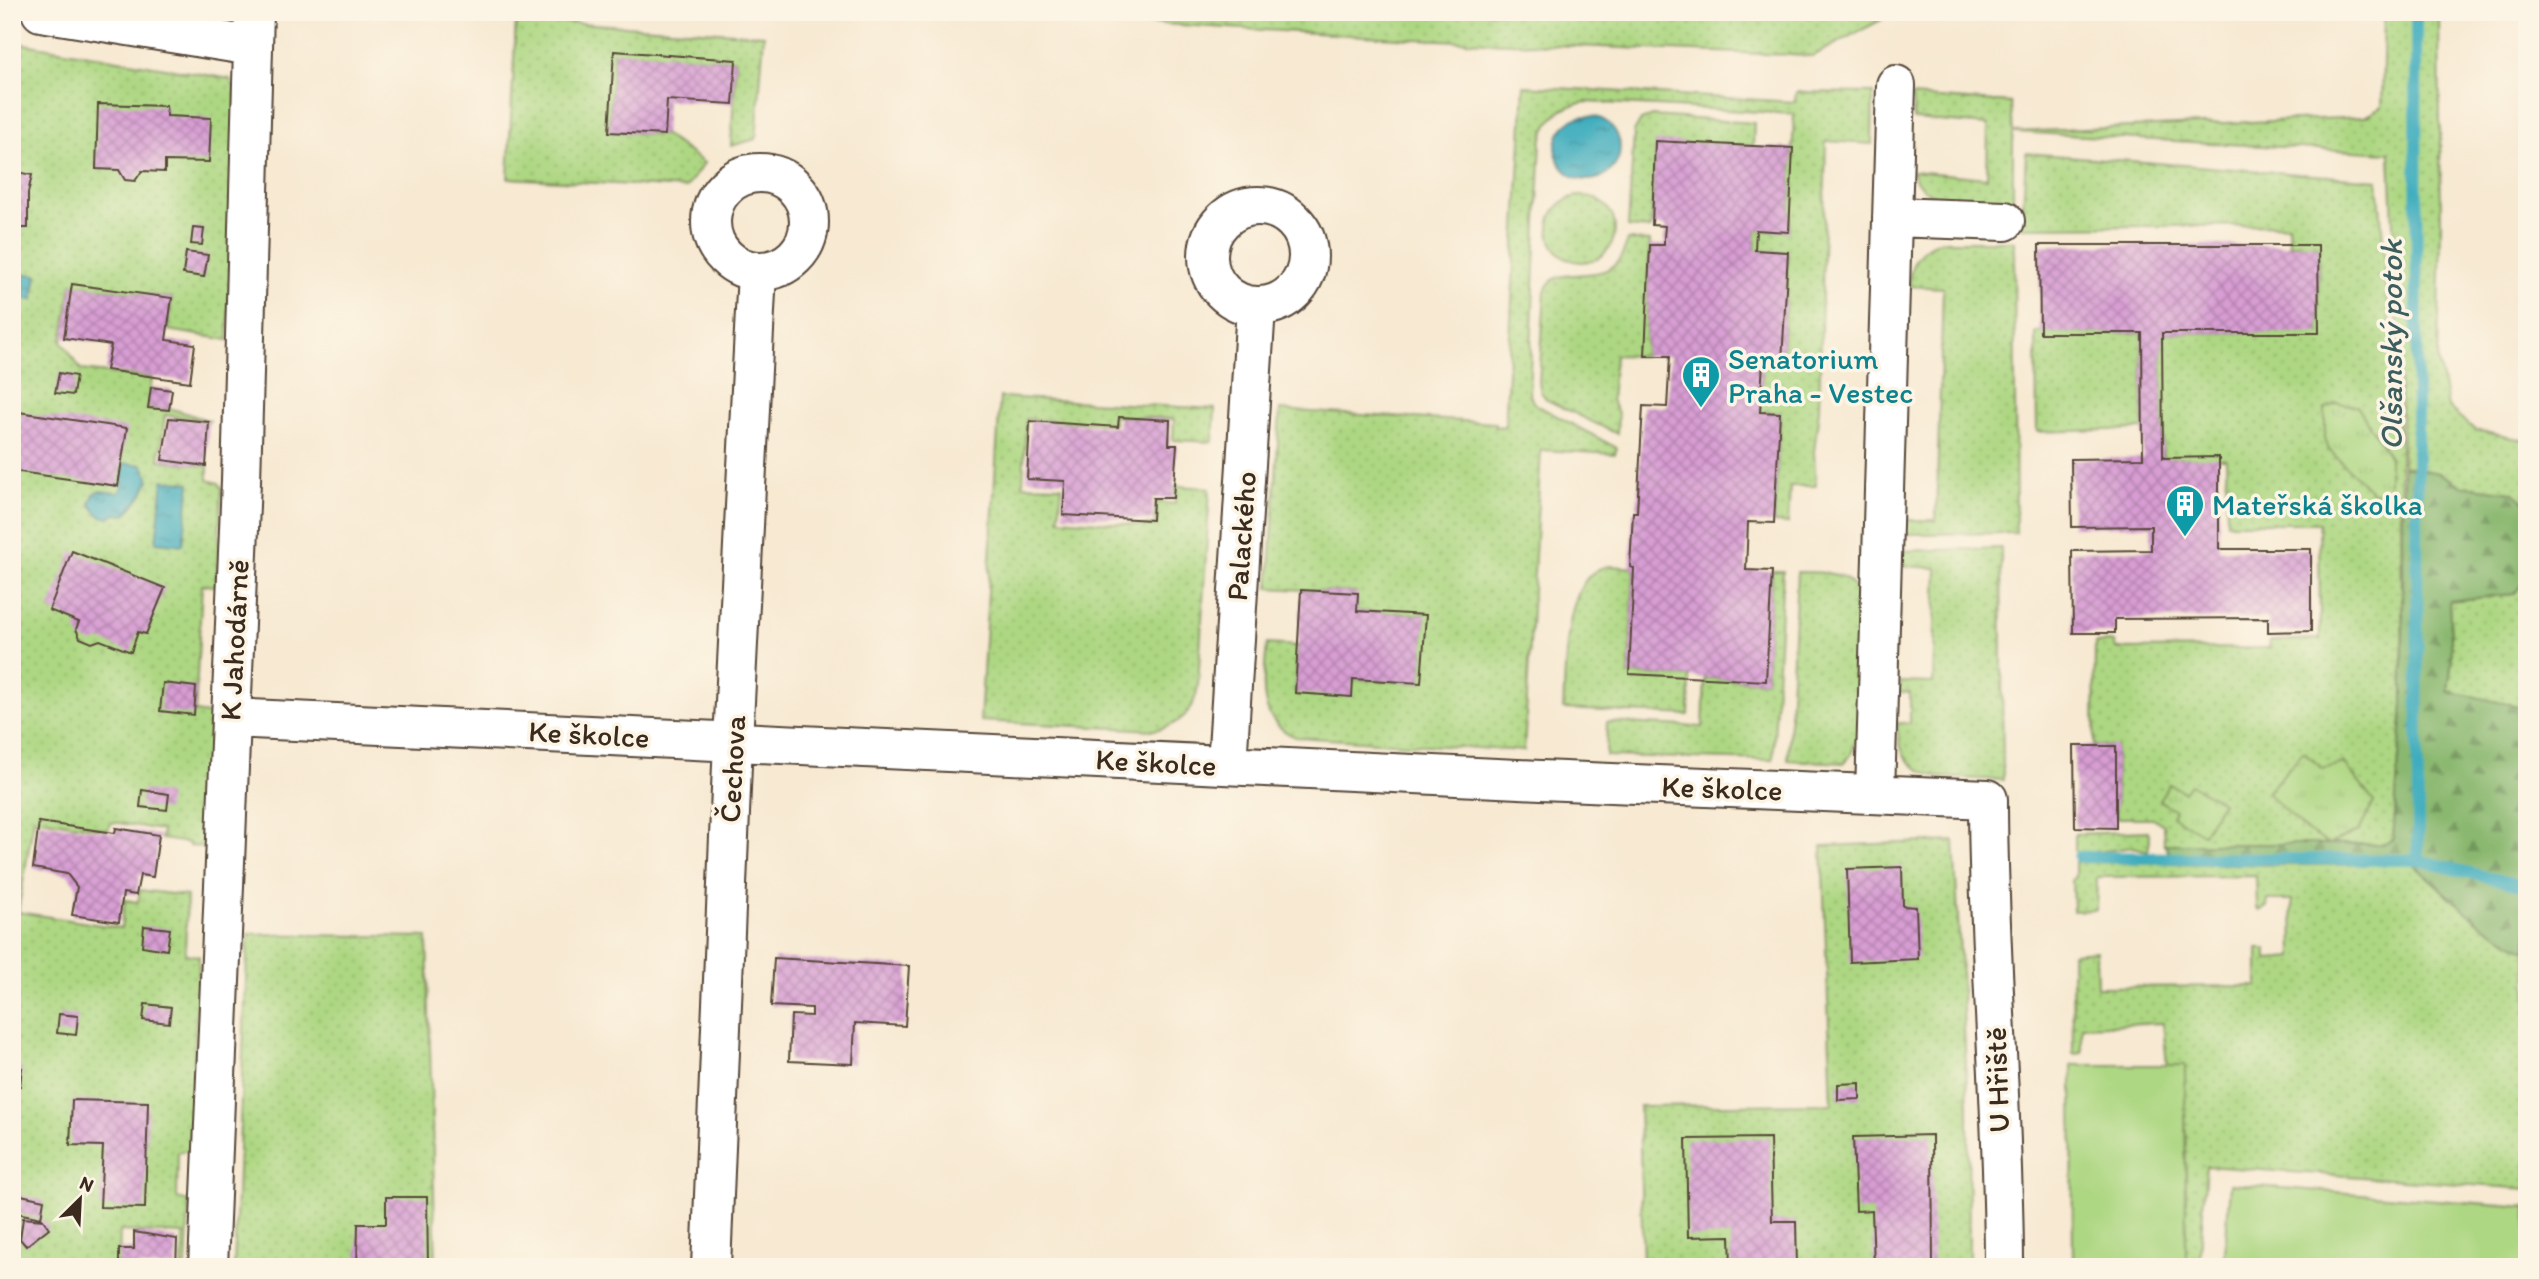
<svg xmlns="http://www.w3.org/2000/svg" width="2539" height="1279" viewBox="0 0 2539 1279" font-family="Itim,sans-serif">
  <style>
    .grass { fill: url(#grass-dots); stroke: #748050; stroke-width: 2 }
    .forest { fill: url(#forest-firs); stroke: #627147; stroke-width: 2 }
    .park { fill: url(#park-tufts); stroke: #748050; stroke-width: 2 }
    .pitch { fill: #add782; stroke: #748050; stroke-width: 2 }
    .water { fill: url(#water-ripples); stroke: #3e6c6e; stroke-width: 2 }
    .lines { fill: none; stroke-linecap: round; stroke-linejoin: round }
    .stream { stroke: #40adbe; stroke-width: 12 }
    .building { fill: url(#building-cross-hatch) }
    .minor-casing { stroke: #574739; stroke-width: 42 }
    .minor { stroke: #fff; stroke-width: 38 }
    .labels { text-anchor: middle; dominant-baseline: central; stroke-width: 7; stroke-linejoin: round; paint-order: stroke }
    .culture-label { font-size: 30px; fill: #0d838f; stroke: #fcf5e5; text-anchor: start }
    .street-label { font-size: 30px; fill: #3b2a1e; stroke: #fcf5e5 }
    .water-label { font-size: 32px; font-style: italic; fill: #3d5e5e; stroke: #fcf5e5 }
  </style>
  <defs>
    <pattern id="grass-dots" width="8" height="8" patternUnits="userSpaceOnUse" patternTransform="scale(1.75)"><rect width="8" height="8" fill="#add782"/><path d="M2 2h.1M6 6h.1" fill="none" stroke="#96b970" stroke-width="1.8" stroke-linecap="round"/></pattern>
    <pattern id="forest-firs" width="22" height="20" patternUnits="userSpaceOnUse" patternTransform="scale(1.75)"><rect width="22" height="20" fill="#8ab870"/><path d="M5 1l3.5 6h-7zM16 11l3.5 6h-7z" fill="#72965b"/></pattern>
    <pattern id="park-tufts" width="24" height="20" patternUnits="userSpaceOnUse" patternTransform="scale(1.75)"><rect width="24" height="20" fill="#add782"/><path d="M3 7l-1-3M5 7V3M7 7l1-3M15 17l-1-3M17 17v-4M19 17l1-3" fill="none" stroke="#96b970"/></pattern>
    <pattern id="water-ripples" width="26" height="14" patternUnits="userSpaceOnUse" patternTransform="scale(1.75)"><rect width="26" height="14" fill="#40adbe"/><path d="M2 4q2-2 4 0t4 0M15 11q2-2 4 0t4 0" fill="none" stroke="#378d9a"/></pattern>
    <pattern id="building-cross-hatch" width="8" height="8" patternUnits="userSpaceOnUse" patternTransform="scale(1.75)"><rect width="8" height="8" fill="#d89ed4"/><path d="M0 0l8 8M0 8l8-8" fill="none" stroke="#b081ab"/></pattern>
  </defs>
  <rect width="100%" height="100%" fill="#fcf5e5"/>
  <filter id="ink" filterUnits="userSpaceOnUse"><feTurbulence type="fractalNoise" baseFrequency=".0143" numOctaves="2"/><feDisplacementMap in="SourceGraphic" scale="14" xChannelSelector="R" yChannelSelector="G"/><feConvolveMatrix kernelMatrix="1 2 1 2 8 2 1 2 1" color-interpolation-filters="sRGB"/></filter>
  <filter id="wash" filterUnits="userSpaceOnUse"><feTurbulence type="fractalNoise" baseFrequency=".00686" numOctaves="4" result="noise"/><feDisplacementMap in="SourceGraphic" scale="28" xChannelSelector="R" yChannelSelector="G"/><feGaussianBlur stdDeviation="1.57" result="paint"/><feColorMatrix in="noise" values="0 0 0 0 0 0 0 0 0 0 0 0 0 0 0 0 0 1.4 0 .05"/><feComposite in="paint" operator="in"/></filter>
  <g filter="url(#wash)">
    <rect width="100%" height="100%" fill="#f7e9d2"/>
    <path class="grass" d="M960 12H1887L1881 20 1813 56 1414 39Z
      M2384 12H2439L2441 228 2438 362 2448 407 2475 430 2527 441V504L2513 492 2462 486 2438 473 2403 466 2390 153 2013 132V202C1980 201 1925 212 1912 171L1987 178 1988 125 1914 119 1912 96 2011 103 2013 132 2364 117 2382 107Z
      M516 19 764 35 756 139 731 146 736 60 614 52 609 131 665 135 704 163 686 188 508 178Z
      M12 42 230 79 236 91 228 340 168 330 172 298 72 284 62 341 81 370 152 378 148 408 168 410 169 408 211 421 165 415 159 460 208 466V480L219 483 222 488 216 586 202 585 195 712 215 715 208 847 189 846V843L161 839 162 830 112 822 108 830 34 818 18 912 121 928 125 900 138 902 140 890 187 896 185 954 199 956 190 1150 178 1152 177 1198 189 1201 186 1267H182L183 1234 120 1231 119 1264 12 1267Z
      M1524 86 1795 102 1796 92 1873 93 1872 144 1826 141 1819 409 1814 452 1816 486H1790L1788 524 1774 523 1780 413 1760 412 1763 361H1782L1788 253 1755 250 1756 230 1789 231 1794 114 1586 102C1561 106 1549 117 1541 141L1529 392 1533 402 1538 406 1617 448 1615 454 1541 450 1524 751 1295 737C1254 718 1264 681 1267 644L1298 646 1295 693 1353 679 1421 683 1425 615 1357 611V593L1269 588 1280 410 1495 423V427L1505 426Z
      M1652 116 1754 123 1753 146 1656 142 1651 229 1628 227 1634 132 1641 120Z
      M2026 153 2378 180 2400 448 2403 704 2393 839 2385 844H2164L2163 825 2153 818H2116V747L2094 746 2095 643 2114 642 2116 649 2269 648 2270 641 2320 639 2319 523H2227L2226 459 2163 458 2162 333 2319 332 2318 245 2289 244 2288 225 2022 227Z
      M1549 229a33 33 0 1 1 66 0a33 33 0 1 1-66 0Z
      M1627 240 1650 241 1645 356 1615 355 1611 400 1618 413 1617 434 1547 400 1541 392 1539 383 1545 291C1558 256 1615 298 1627 240Z
      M1939 241H2014L2016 533 1903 534V520H1936L1943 288 1909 286C1909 265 1918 249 1939 241Z
      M2036 332 2142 333 2143 429 2037 432Z
      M1000 397 1215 409 1213 442 1173 440 1174 419 1114 416V424L1026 419 1023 485 1062 486 1059 519 1155 526 1156 502 1175 504 1176 486 1210 488 1198 686C1194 712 1180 725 1155 730L980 721Z
      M2001 548 2003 780 1938 777C1906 768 1899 754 1897 723H1910V693L1898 692 1900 682 1933 683 1937 568 1903 566V551Z
      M1611 566 1634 568 1629 674 1690 677 1689 715 1563 709C1566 674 1561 568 1611 566Z
      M1772 571H1783L1773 760 1606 756 1607 722 1703 727 1705 678 1766 681Z
      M1797 572C1826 573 1850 568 1861 601L1858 734 1851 755 1844 763 1788 760Z
      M2527 578V708L2448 692 2452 659 2449 601 2514 594Z
      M2148 831 2150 839 2148 851 2133 847 2075 855V834Z
      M1954 841 1968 1105 1969 1267H1643L1639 1106 1832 1104 1822 846Z
      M2075 862 2307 865 2415 864 2478 922 2527 951V1189L2206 1166 2199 1267H2186L2185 1066 2167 1065 2163 1023 2082 1026V1053L2073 1054 2072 953 2096 951 2097 987 2258 986V949H2267V959L2293 957 2292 900H2268L2267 907 2260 910 2257 908 2256 876 2097 877 2096 910 2073 911 2072 879 2075 878Z
      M248 934 427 937 436 1267H234Z"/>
    <path class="forest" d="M2403 466 2439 473 2463 486 2513 492 2527 504V578L2514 594 2449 601 2452 659 2448 691 2527 708V951L2478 922 2415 866 2407 863 2304 865 2175 863 2164 844H2385L2393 839 2403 704Z"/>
    <path class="park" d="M2336 403 2357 406 2389 456V490L2373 493 2329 450 2325 439V409Z
      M2303 752 2323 769 2344 763 2374 802 2359 831 2329 844 2306 830 2267 793Z
      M2169 784 2184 792 2190 784 2222 802 2203 834 2172 816 2175 810 2159 800Z"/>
    <path class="pitch" d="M2072 1065H2185L2186 1267H2073Z
      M2230 1184 2527 1207V1267H2224Z"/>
    <path class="water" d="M1556 148a32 32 0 1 1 64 0a32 32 0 1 1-64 0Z
      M12 272 37 275 33 300 12 297Z
      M124 463 143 465 149 480 143 493 126 515 116 514 109 518 100 516 90 504 94 493 99 491 118 493 121 490Z
      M163 480 190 483 183 545 156 542Z"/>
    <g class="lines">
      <path class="stream" d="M2416 12 2418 860 2527 887
        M2079 857 2418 860"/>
    </g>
    <g id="blocks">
      <path class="building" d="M614 51 736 60 733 104 667 100 665 135 609 132Z
        M12 97 19 99 14 132H12Z
        M98 104 166 106 167 116 211 118 209 162 165 161V172L142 171 135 181 125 180 119 170 96 169Z
        M1655 141 1793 148 1789 232 1756 230 1755 250 1788 252 1782 362 1763 361 1760 412 1780 413 1774 523 1748 522 1746 570 1772 571 1766 681 1629 674 1634 568 1630 567 1633 512H1637L1643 406 1667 407 1670 356H1645L1650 245H1664V238L1665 226 1652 225Z
        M18 172 32 175 28 193V228H12V192H14Z
        M193 228 204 229 202 245 191 244Z
        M2039 245H2318L2319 333H2162L2163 458 2219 457V549H2311V631L2268 632V618L2115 619V633H2073L2072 551 2151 550V526L2072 527 2071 459 2143 458 2142 333H2040Z
        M186 252 208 255 204 277 183 274Z
        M72 284 172 298 166 340 195 344 190 382 106 370 111 345 64 338Z
        M59 373 76 376 73 395 55 393Z
        M151 387 172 390 169 410 148 408Z
        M12 411 127 428 118 486 12 471Z
        M1119 417 1170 420 1169 445H1177L1173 498H1153L1152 520 1063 515 1065 481 1027 479 1030 421 1118 427Z
        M169 418 209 422 206 466 162 460Z
        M72 551 165 588 146 634 138 632 131 652 100 640 92 643 80 638 76 629 79 622 49 610Z
        M1301 590 1358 593 1357 611 1426 615 1421 683 1353 679 1352 697 1295 693Z
        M163 683 196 687 194 715 160 711Z
        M2074 746H2116V828L2075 827Z
        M142 790 169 794 167 810 140 807Z
        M39 822 115 833 116 828 159 835 153 877 140 875 136 895 123 893 119 922 72 915 77 887 67 874 33 868Z
        M1902 867 1903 906 1916 907 1918 959 1850 962 1847 869Z
        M144 926 170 929 167 950 142 946Z
        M774 958 909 966 905 1026 855 1023 853 1064 789 1061 791 1015 812 1016V1008L771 1006Z
        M145 1004 171 1007 169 1023 143 1020Z
        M59 1014 78 1016 76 1035 57 1033Z
        M12 1067 22 1068 20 1086 12 1084Z
        M1860 1083V1099L1838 1100V1084Z
        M72 1100 148 1102 145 1208 100 1207 103 1146 70 1145Z
        M1932 1135 1933 1267H1874L1872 1210 1856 1211 1853 1137Z
        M1770 1138 1772 1221H1796L1797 1267H1731L1730 1236 1688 1237 1686 1139Z
        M21 1195 44 1200 41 1218 17 1213Z
        M386 1197H427L428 1267H357L358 1224H386Z
        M23 1218 43 1220 49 1228 26 1246 20 1239Z
        M134 1232 177 1239 176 1267H83V1264H119V1249H134Z"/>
    </g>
  </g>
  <g filter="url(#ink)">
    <use href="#blocks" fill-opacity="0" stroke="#574739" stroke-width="2"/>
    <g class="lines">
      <defs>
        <path id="minor" d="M41 12 252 46
          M711 222a49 49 0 1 1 98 0a49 49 0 1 1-98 0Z
          M1208 256a50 50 0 1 1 100 0a50 50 0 1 1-100 0Z
          M1892 217 2005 221
          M231 718 1541 780 1988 799C1988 955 2004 1111 2004 1267
          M1227 765 1256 307
          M1875 794 1896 85
          M208 1267 241 481 254 12
          M711 1267 733 741 757 272"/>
      </defs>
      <use href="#minor" class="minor-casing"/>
      <use href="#minor" class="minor"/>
    </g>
  </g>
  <defs>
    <symbol id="building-pin" viewBox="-11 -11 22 30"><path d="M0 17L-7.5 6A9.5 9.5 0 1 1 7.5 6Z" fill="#0f9aa8" stroke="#fcf5e5"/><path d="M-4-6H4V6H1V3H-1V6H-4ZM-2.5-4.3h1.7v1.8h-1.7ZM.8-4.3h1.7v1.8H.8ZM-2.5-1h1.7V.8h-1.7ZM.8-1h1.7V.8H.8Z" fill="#fff"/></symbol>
  </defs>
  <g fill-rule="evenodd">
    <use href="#building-pin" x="1679" y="353" width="44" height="60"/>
    <use href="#building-pin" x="2163" y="482" width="44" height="60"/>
  </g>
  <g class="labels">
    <g class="culture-label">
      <text x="1728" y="358">Senatorium<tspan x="1728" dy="34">Praha - Vestec</tspan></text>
      <text x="2212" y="504">Mateřská školka</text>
    </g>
    <g class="street-label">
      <text transform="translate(1241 536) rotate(-86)">Palackého</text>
      <text transform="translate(234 640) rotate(-87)">K Jahodárně</text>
      <text transform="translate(589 734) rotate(3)">Ke školce</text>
      <text transform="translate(1156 762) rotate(3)">Ke školce</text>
      <text transform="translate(732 769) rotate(-87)">Čechova</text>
      <text transform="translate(1722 788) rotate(2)">Ke školce</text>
      <text transform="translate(1997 1080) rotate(-92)">U Hřiště</text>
    </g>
    <g class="water-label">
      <text transform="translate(2391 345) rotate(-90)">Olšanský potok</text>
    </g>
  </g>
  <rect width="2539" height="1279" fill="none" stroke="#fcf5e5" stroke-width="42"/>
  <g transform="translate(80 1199) rotate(24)" stroke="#fcf5e5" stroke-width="5" paint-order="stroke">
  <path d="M0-5L12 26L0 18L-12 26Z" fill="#3b2a1e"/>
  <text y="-10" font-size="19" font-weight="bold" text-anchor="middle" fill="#3b2a1e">N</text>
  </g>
</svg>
